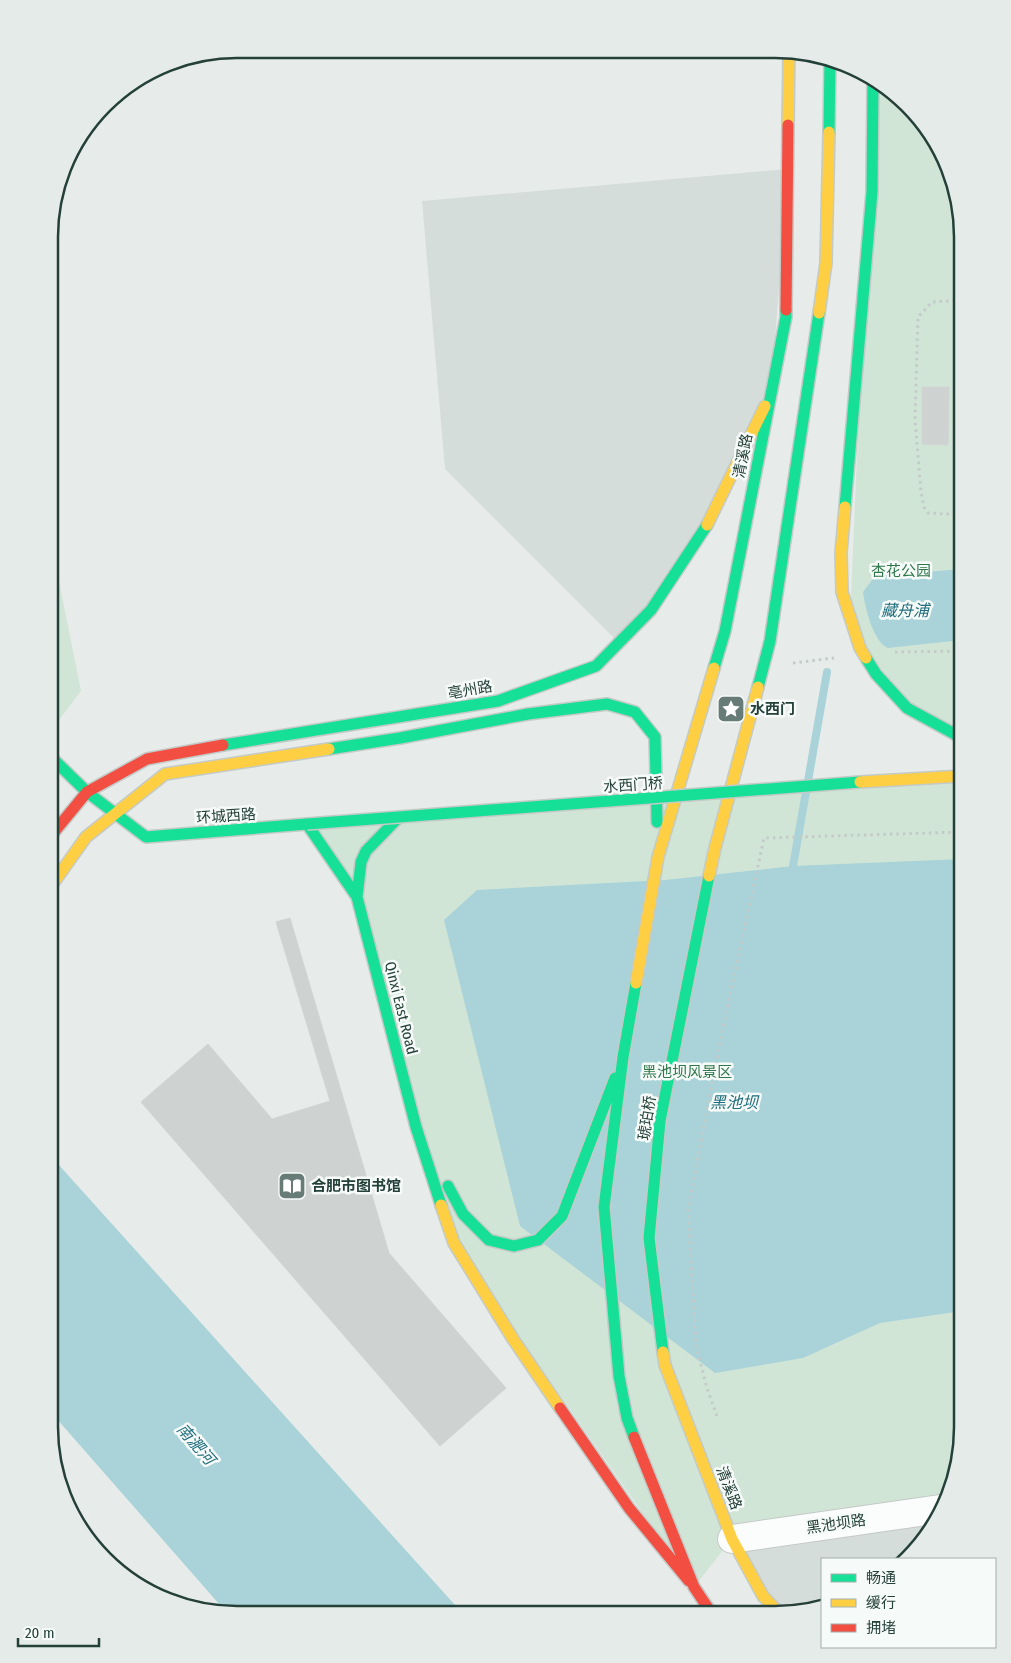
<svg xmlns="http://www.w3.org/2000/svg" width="1011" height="1663" viewBox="0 0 1011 1663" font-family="'Fira Sans Condensed','Noto Sans SC',sans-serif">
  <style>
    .built { fill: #d5ddda }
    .green { fill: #d1e5d7 }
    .water { fill: #a9d3d9 }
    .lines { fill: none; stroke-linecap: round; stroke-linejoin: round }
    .stream { stroke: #a9d3d9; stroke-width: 8 }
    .building { fill: #ced3d1; stroke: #d0d5d3 }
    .street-casing { stroke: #c4c9c7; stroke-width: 30 }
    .fast-casing { stroke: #c3cac7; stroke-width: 14 }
    .slow-casing { stroke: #c3cac7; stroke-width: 14 }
    .jam-casing { stroke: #c3cac7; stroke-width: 14 }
    .path { stroke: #c3cbc9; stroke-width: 3; stroke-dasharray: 2.5 4; stroke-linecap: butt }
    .street { stroke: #fbfcfc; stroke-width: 28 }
    .fast { stroke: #16e098; stroke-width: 11 }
    .slow { stroke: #ffcf43; stroke-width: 11 }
    .jam { stroke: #f24e42; stroke-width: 11 }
    .fast-bridge-casing { stroke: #c3cac7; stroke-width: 14; stroke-linecap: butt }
    .slow-bridge-casing { stroke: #c3cac7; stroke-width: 14; stroke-linecap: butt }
    .fast-bridge { stroke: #16e098; stroke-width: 11 }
    .slow-bridge { stroke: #ffcf43; stroke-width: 11 }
    .labels { text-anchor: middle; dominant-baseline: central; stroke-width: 5; stroke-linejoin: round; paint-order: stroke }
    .street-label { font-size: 15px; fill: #244039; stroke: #f6faf8 }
    .park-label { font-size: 15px; fill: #2e774a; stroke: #f6faf8 }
    .poi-label { font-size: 15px; font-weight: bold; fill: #244039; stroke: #f6faf8; text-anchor: start }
    .water-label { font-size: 16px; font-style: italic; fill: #1e6d7d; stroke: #f6faf8 }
    .rim { fill: none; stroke: #244039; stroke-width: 2.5 }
  </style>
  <rect width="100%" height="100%" fill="#e7ecea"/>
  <path class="built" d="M788 169 771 393 703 533 619 643 445 469 422 201Z
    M940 1509 924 1540 905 1559H822V1605L779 1613 732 1539Z"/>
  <path class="green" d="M873 79 889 88 924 123 948 165 962 237V738L907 708 850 621Z
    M50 536 81 691 50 732Z
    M962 776V1439L952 1487 940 1509 732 1539 694 1587 454 1243 357 897 307 824Z"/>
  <path class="water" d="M962 569V640L888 648C873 642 865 607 863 592L875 576Z
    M962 859V1311L880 1323 803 1358 715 1373 520 1226 444 920 477 890 665 880 793 866Z
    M49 1154 455 1605 464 1613H227L49 1410Z"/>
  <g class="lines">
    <path class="stream" d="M808 781 827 672
      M793 866 806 792"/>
  </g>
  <path class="building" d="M922 387H949L948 445 922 444Z
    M290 918 389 1253 506 1388 440 1446 141 1102 208 1044 272 1119 330 1101 276 922Z"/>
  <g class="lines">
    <defs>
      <path id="street" d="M732 1539 940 1509"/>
      <path id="fast" d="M829 132 830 59
        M714 668 725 631 786 317V310
        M758 687 770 641 819 313
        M223 745 498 701 596 666 651 610 707 525
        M329 749 400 738 528 714 607 704 635 712 655 737 657 822
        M50 756 87 792 146 837 307 824 357 897
        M399 817 366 851 361 862 357 897 416 1127 441 1205
        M448 1186 463 1214 489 1240 514 1246 538 1240 562 1216 615 1078
        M663 1352 649 1238 660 1121 709 876
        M634 1437 627 1418 619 1376 604 1207 623 1057 636 983"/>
      <path id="slow" d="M788 125 789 50
        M819 313 826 263 829 132
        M707 525 765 406
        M709 876 715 848 758 687
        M49 889 86 837 165 774 329 749
        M636 983 658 857 714 668
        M441 1205 454 1243 513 1339 560 1408
        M663 1352 665 1365 732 1539 763 1596 779 1613"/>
      <path id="jam" d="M786 310 788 125
        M50 837 87 792 147 759 223 745
        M560 1408 629 1508 689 1581
        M634 1437 694 1587 712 1614"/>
    </defs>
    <use href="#street" class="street-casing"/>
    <use href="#fast" class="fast-casing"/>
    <use href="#slow" class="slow-casing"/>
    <use href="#jam" class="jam-casing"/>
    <path class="path" d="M962 515 928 513 924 507 921 492 915 419 918 317 932 302 962 300
      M895 652 962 651
      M793 663 834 658
      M717 1416 707 1388 696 1346 688 1210 722 1032 764 838 962 832"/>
    <use href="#street" class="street"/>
    <use href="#fast" class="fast"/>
    <use href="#slow" class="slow"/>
    <use href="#jam" class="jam"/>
    <defs>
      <path id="fast-bridge" d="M845 507 872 192 873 79
        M866 658 876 674 907 708 962 738
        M307 824 860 782"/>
      <path id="slow-bridge" d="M845 507 841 553 842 592 860 648 866 658
        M860 782 962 776"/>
    </defs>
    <use href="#fast-bridge" class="fast-bridge-casing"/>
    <use href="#slow-bridge" class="slow-bridge-casing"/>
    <use href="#fast-bridge" class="fast-bridge"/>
    <use href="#slow-bridge" class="slow-bridge"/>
  </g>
  <defs>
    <symbol id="sight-square" viewBox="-11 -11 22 22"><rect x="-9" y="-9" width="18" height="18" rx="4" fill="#687c77" stroke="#f6faf8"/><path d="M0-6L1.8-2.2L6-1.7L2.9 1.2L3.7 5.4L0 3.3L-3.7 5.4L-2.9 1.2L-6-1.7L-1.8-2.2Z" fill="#fff"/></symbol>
    <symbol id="library-square" viewBox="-11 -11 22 22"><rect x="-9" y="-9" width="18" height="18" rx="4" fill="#687c77" stroke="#f6faf8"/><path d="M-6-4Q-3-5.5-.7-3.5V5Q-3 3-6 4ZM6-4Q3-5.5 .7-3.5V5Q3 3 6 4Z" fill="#fff"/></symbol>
  </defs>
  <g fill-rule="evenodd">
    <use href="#sight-square" x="715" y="693" width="32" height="32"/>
    <use href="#library-square" x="276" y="1170" width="32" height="32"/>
  </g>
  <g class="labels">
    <g class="street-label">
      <text transform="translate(743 456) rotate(-79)">清溪路</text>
      <text transform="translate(470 690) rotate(-10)">亳州路</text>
      <text transform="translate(633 785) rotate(-4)">水西门桥</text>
      <text transform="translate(226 816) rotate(-4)">环城西路</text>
      <text transform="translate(401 1008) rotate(76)">Qinxi East Road</text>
      <text transform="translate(647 1118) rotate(-81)">琥珀桥</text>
      <text transform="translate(729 1488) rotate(69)">清溪路</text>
      <text transform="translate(836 1524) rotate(-8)">黑池坝路</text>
    </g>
    <g class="park-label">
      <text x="901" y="571">杏花公园</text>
      <text x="687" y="1072">黑池坝风景区</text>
    </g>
    <g class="poi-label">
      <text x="750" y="709">水西门</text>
      <text x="311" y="1186">合肥市图书馆</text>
    </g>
    <g class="water-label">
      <text x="905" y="610">藏舟浦</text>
      <text x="734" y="1102">黑池坝</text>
      <text transform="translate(196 1444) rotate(49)">南淝河</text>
    </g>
  </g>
  <path d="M0 0H1011V1663H0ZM237 58H775A179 179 0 0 1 954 237V1427A179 179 0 0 1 775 1606H237A179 179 0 0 1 58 1427V237A179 179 0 0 1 237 58Z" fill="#e5ebe9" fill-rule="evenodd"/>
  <path class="rim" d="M237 58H775A179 179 0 0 1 954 237V1427A179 179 0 0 1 775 1606H237A179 179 0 0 1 58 1427V237A179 179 0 0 1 237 58Z"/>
  <rect x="821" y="1558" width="175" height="90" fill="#f6faf8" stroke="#a2b0ac"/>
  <rect x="831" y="1574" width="25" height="8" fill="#16e098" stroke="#a2b0ac"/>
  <text x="866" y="1583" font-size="15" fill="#244039">畅通</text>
  <rect x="831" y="1599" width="25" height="8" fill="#ffcf43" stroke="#a2b0ac"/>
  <text x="866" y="1608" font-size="15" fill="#244039">缓行</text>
  <rect x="831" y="1624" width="25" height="8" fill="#f24e42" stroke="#a2b0ac"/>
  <text x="866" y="1633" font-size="15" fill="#244039">拥堵</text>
  <path d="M18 1638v8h81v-8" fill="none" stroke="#244039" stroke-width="2.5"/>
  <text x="25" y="1638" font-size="15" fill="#244039" stroke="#f6faf8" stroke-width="4" paint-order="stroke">20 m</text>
</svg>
